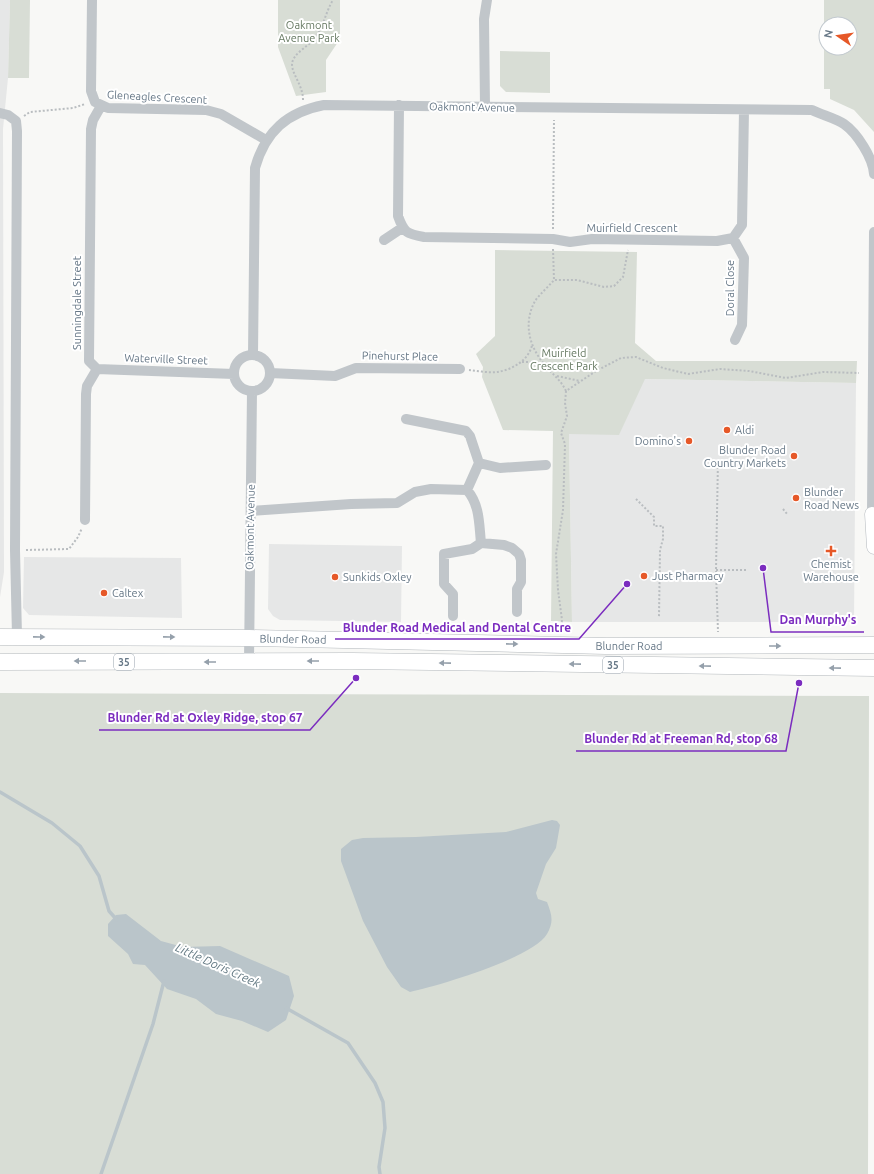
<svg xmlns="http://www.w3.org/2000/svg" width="874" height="1174" viewBox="0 0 874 1174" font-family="Ubuntu,sans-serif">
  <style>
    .built { fill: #e6e7e7 }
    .green { fill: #d8ddd5; fill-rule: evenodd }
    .water { fill: #bac5ca }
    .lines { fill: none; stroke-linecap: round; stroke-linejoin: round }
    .stream { stroke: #bac5ca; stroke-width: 3.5 }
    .secondary-casing { stroke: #b4b9be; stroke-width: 15 }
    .primary-casing { stroke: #b3b8bc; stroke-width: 17 }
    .path { stroke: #b9bdc0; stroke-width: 2; stroke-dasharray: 2 2; stroke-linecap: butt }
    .street { stroke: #c1c6ca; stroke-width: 10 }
    .secondary { stroke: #fff; stroke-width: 14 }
    .primary { stroke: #fff; stroke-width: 16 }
    .oneway { fill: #95a0ab }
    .poi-dot { fill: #e65828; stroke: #fff; stroke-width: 1.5 }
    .labels { text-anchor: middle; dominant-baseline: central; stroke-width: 4; stroke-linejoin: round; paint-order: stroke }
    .shield { fill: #fff; stroke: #95a0ab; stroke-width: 1 }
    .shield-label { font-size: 10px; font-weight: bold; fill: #677887 }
    .park-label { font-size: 11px; fill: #667962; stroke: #fff }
    .street-label { font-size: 11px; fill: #677887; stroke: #fff }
    .poi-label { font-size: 11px; fill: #677887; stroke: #fff; text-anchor: start }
    .water-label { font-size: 12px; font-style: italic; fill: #637983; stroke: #fff }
    .leader { fill: none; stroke: #7b2cbf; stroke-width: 1.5 }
    .callout-dot { fill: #7b2cbf; stroke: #fff; stroke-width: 1.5 }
    .callout-label { font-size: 12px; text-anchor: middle; font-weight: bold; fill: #7b2cbf; stroke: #fff; stroke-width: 4; stroke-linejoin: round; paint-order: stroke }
  </style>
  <rect width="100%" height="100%" fill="#f8f8f6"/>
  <path class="built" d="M0 0H10L8 78 3 129 4 572 0 597Z
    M644 379 856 383 854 622H572L569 434H619Z
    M269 544 402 546 401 622 280 620 273 616 268 609Z
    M24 557 181 558 182 618 29 615 23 608Z"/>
  <path class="green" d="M10 0H30L29 78H8Z
    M278 0H340V39L326 60V92L296 96 278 47Z
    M824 0H874V132L854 110 830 99V89H824ZM826 24H850V48H826Z
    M500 51 550 52V93L506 92 500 86Z
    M495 250 637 252 635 343 656 361H857L856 383 645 379 619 435 569 434 572 622 551 621 553 431 503 430 482 377 483 367 476 354 495 336Z
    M0 693 869 696 868 1174H0Z"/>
  <path class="water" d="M552 820 557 821 560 825 556 848 546 864 536 893 538 899 547 902C552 915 554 922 547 934 533 958 438 986 410 992L401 987 387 967 363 921 341 861V849L352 840 363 838 416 837 506 832Z
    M126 914 161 941 183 947 220 946 289 976 294 996 286 1020 268 1032 242 1021 216 1014 196 999 167 989 145 965 133 964 128 954 108 936V924L116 915Z"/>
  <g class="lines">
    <path class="stream" d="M0 792 52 823 80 846 99 876 109 911 117 920
      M286 1008 348 1043 375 1083 383 1102 385 1128 379 1167 380 1174
      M101 1174 153 1024 164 981"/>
    <defs>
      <path id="secondary" d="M872 514 874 547"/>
      <path id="primary" d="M0 637 249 638 606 646 874 645
        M0 662 352 661 874 668"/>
    </defs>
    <use href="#secondary" class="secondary-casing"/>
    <use href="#primary" class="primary-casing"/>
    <path class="path" d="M303 100C303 85 292 75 292 64 293 53 308 47 314 39 324 27 325 13 333 0
      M24 116 30 112 73 108 85 104
      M553 229 554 120
      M553 249 554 280
      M522 362H535L543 364
      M469 370C478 371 488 373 497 372 512 370 529 360 532 345
      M557 376 580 381
      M566 391C561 380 552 374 545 365 529 347 523 323 535 301 540 294 548 287 554 280H577L604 287 614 286 623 277 628 250
      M718 459 716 570 718 632
      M636 499 654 517V526H663V539L660 550 659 617
      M783 509 788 515
      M26 550 69 549 78 537 82 528
      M716 570H748
      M561 630 562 620 558 590 556 554 563 510 565 444 561 433 567 416 565 403 566 391 596 371 621 358 636 357 663 368 688 374 720 369 749 371 786 378 823 372 859 373"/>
    <path class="street" d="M92 0 91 91 95 102 108 108 206 110 221 114 266 140
      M399 105 398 216C404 233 407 234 424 237L553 239 570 242 592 239 717 241 733 238 742 225 744 110
      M485 107 484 19 487 0
      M0 113 8 115 16 121 17 131 15 550 17 636
      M733 238 744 258 742 325 735 340
      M384 240 402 228
      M253 355 255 168C265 132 287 112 324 105L812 110C822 115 835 118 844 124 857 133 873 158 874 174
      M234 373a18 18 0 1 1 36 0a18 18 0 1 1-36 0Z
      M97 369 89 361 91 129 93 120 101 106
      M97 369 234 374
      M270 373 335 376 356 368 460 369
      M406 419 466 431 470 436 479 463 500 468 546 465
      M479 463 467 490C480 505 479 524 481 543
      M251 511 351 504 397 503 415 492 431 489 467 490
      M872 514 874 232
      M85 520 86 394 87 386 97 369
      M453 616V594L444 584V554L472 549 481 543 504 545 512 548 519 554 521 560V582L517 589V612
      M249 662 252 391"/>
    <use href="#secondary" class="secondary"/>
    <use href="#primary" class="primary"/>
  </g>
  <defs><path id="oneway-solid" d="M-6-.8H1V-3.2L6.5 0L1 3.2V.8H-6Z"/></defs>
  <g class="oneway">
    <use href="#oneway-solid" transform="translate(39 637) rotate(1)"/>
    <use href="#oneway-solid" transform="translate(169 637) rotate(1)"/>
    <use href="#oneway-solid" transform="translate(512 644) rotate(1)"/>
    <use href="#oneway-solid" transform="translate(775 646)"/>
    <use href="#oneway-solid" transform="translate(80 661) rotate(-180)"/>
    <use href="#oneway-solid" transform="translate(313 661) rotate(180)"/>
    <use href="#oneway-solid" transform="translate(210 662) rotate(-180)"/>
    <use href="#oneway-solid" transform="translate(445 663) rotate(-179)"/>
    <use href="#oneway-solid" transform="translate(575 664) rotate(-179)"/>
    <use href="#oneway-solid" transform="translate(705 666) rotate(-179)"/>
    <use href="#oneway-solid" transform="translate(835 668) rotate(-179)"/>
  </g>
  <g class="poi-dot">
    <circle cx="727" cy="430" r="4"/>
    <circle cx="689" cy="441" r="4"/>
    <circle cx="794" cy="456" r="4"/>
    <circle cx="796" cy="498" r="4"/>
    <path d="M829 545h4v4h4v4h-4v4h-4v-4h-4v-4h4z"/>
    <circle cx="644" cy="576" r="4"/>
    <circle cx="335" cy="577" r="4"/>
    <circle cx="104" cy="593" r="4"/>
  </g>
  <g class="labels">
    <g class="shield">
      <rect x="114" y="654" width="20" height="16" rx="3"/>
      <rect x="603" y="657" width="20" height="16" rx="3"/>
    </g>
    <g class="shield-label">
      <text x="124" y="662">35</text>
      <text x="613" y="665">35</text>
    </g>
    <g class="park-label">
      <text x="309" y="25">Oakmont<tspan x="309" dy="13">Avenue Park</tspan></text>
      <text x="564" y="353">Muirfield<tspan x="564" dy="13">Crescent Park</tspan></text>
    </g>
    <g class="street-label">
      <text transform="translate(157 97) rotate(3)">Gleneagles Crescent</text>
      <text transform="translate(472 107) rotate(1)">Oakmont Avenue</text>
      <text x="632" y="228">Muirfield Crescent</text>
      <text transform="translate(730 288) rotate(-90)">Doral Close</text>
      <text transform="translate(77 303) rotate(-90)">Sunningdale Street</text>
      <text transform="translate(400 356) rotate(1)">Pinehurst Place</text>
      <text transform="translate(166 359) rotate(2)">Waterville Street</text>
      <text transform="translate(250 527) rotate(-89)">Oakmont Avenue</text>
      <text transform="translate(293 639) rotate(1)">Blunder Road</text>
      <text x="629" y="646">Blunder Road</text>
    </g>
    <g class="poi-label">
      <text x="735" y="430">Aldi</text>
      <text x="681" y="441" text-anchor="end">Domino's</text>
      <text x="786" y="450" text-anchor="end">Blunder Road<tspan x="786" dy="13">Country Markets</tspan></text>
      <text x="804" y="492">Blunder<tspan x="804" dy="13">Road News</tspan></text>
      <text x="831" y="564" text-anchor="middle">Chemist<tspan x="831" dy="13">Warehouse</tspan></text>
      <text x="652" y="576">Just Pharmacy</text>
      <text x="343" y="577">Sunkids Oxley</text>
      <text x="112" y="593">Caltex</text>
    </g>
    <g class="water-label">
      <text transform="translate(218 965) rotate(24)">Little Doris Creek</text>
    </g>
  </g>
  <path class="leader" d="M763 568L771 632H864M627 584L579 639H335M356 678L310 730H99M799 683L786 751H576"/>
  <g class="callout-dot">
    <circle cx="763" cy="568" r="4"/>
    <circle cx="627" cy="584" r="4"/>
    <circle cx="356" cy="678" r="4"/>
    <circle cx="799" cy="683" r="4"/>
  </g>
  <g class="callout-label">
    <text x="818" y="624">Dan Murphy's</text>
    <text x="457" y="632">Blunder Road Medical and Dental Centre</text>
    <text x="205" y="722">Blunder Rd at Oxley Ridge, stop 67</text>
    <text x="681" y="743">Blunder Rd at Freeman Rd, stop 68</text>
  </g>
  <g transform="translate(838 36) rotate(283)"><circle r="19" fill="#ffffff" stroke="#c2c9cf"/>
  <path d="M0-3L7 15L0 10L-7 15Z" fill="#e65828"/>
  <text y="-6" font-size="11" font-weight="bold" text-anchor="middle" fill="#677887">N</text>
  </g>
</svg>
